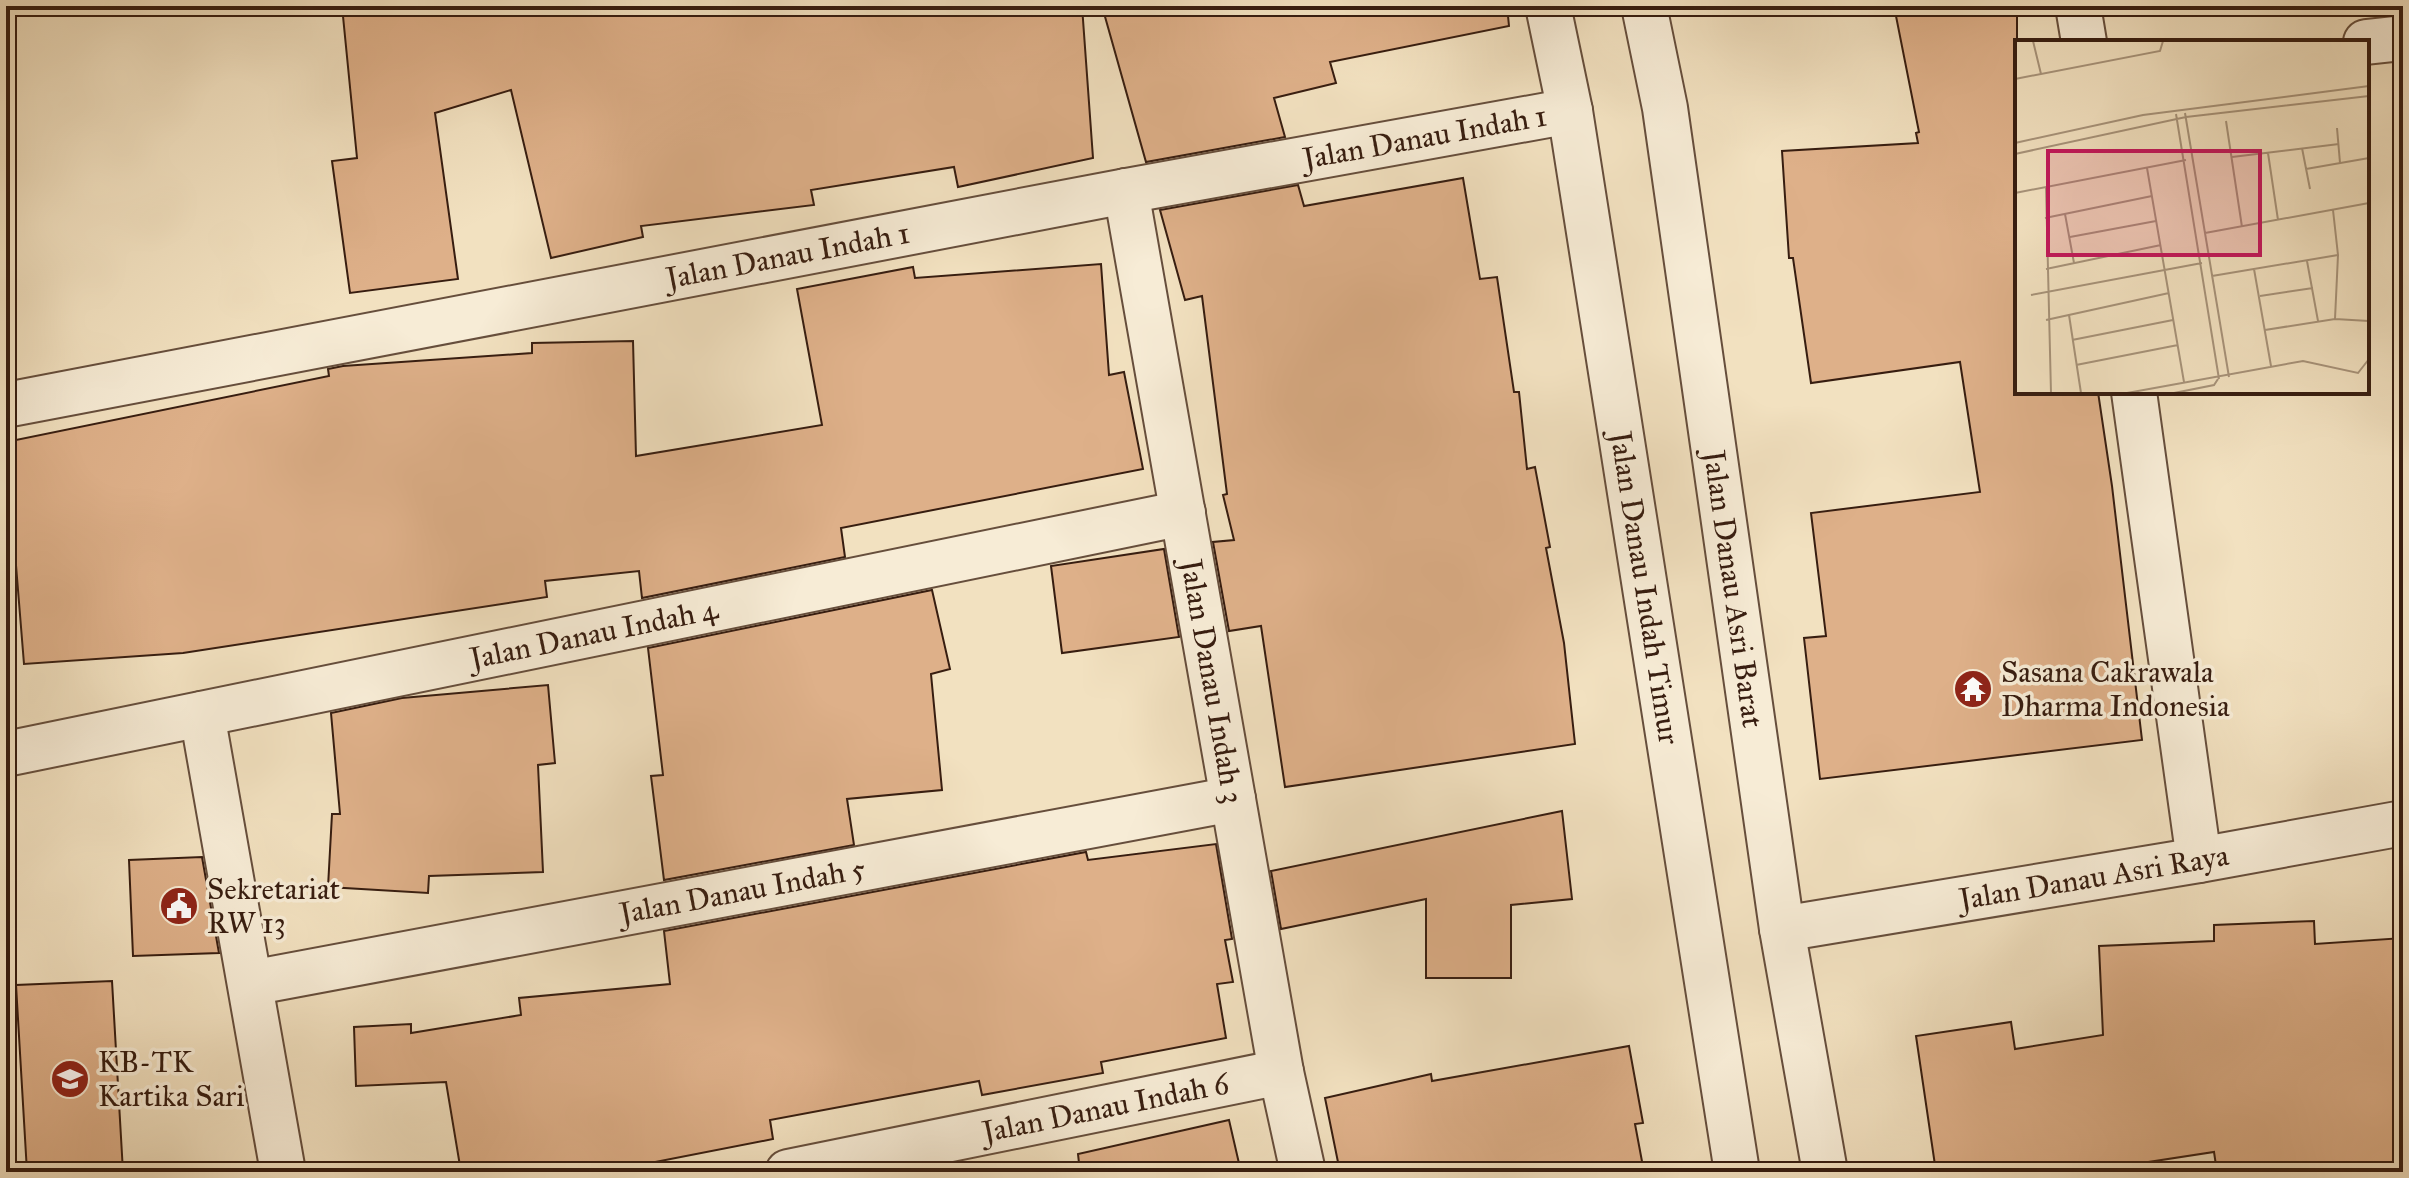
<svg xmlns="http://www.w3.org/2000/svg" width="2409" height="1178" viewBox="0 0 2409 1178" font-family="'IM FELL Great Primer',serif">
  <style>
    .building { fill: #deb089; stroke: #371d10; stroke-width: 2 }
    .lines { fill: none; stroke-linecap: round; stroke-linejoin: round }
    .minor-casing { stroke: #664e3c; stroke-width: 48 }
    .minor { stroke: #f7ecd6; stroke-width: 44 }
    .labels { text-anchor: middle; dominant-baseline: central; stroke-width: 7; stroke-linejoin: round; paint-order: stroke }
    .street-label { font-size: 30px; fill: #371d10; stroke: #f7ecd6 }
    .poi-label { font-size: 30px; fill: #371d10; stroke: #f7ecd6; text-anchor: start }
    .inset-road { fill: none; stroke: #a7937a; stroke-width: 2 }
    .view { fill: #c2185b; fill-opacity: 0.15; stroke: #c2185b; stroke-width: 4 }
    .inset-edge { fill: none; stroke: #371d10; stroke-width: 4 }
  </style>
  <rect width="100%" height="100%" fill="#f2e1c0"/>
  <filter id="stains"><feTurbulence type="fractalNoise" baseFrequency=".0025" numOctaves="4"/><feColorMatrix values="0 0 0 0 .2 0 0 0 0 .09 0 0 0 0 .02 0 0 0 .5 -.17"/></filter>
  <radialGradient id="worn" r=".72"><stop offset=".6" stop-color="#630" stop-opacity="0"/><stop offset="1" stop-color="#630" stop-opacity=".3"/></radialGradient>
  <path class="building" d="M342 6H1082L1093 158 958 187 954 167 811 190 814 205 641 226 643 237 551 258 511 90 435 113 458 279 350 293 332 161 357 158Z
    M1102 6H1507L1509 26 1330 62 1336 83 1274 98 1285 137 1146 162Z
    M1894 6H2017V392H2098L2112 486 2142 740 1820 779 1804 638 1826 636 1811 513 1980 492 1960 362 1811 383 1793 258H1789L1782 151 1918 143 1916 133 1919 132Z
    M1463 178 1480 279 1497 277 1514 392H1519L1527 469 1535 467 1550 547 1546 548 1564 643 1575 744 1285 787 1261 626 1229 631 1213 542 1234 540 1223 495 1227 494 1202 296 1185 300 1160 210 1298 185 1304 206Z
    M1101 264 1109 375 1124 372 1143 469 841 528 845 557 642 598 639 571 545 581 547 597 183 653 24 664 6 442 329 376 328 369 343 366 532 353V343L633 341 636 456 822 425 797 289 913 267 915 278Z
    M1164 549 1179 637 1062 653 1051 566Z
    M932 590 950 669 931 674 942 790 847 799 854 845 664 880 651 776 663 775 648 648Z
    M548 685 555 763 538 765 543 872 429 876 428 893 328 887 332 814H340L331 713 402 698Z
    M1562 811 1572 899 1511 905V978H1426V899L1281 929 1271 871Z
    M1216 844 1232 939 1225 940 1233 982 1217 984 1226 1038 1101 1062 1103 1073 982 1095 979 1081 770 1120 773 1139 604 1172H461L446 1082 356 1086 354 1027 411 1024V1033L521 1015 519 998 670 984 664 931 1086 852 1088 860Z
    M202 857 219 953 133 956 129 860Z
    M2314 921 2315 944 2403 938V1172H2217L2214 1152 2083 1172H1936L1916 1036 2011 1022 2015 1049 2103 1035 2099 946 2214 941V925Z
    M112 981 123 1172H27L16 985Z
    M1629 1046 1643 1123 1635 1124 1644 1172H1340L1325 1098 1431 1074 1432 1081Z
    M1229 1120 1241 1172H1080L1078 1154Z"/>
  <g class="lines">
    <defs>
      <g id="minor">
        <path id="s1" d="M1548 6 1570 111 1737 1172"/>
        <path id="s2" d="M1644 6 1665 108 1782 929 1825 1172"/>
        <path d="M2078 6 2084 42"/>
        <path d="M2366 42 2403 38"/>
        <path id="s3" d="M1126 191 1281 1072 1303 1172"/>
        <path d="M2134 392 2199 860"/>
        <path id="s4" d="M6 405 1126 191 1570 111"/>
        <path d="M202 714 283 1172"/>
        <path id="s5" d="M6 754 1183 513"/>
        <path id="s6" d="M1782 929 2199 860 2403 823"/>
        <path id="s7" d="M251 983 1233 799"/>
        <path id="s8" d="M788 1172 1281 1072"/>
      </g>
    </defs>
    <use href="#minor" class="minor-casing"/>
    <use href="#minor" class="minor"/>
  </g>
  <defs>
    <symbol id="temple-disc" viewBox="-11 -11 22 22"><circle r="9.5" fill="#8f2418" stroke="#f7ecd6"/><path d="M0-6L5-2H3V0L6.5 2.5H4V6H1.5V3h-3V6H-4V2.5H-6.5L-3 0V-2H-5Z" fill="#fff"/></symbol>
    <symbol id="civic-disc" viewBox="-11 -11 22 22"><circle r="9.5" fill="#8f2418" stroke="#f7ecd6"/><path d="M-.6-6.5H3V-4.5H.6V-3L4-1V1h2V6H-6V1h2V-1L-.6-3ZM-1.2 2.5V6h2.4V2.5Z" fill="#fff"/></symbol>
    <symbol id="school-disc" viewBox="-11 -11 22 22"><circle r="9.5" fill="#8f2418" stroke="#f7ecd6"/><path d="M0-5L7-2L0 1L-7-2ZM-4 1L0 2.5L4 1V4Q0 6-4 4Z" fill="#fff"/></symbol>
  </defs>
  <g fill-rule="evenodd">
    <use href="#temple-disc" x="1951" y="667" width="44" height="44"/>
    <use href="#civic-disc" x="157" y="884" width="44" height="44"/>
    <use href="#school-disc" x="48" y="1057" width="44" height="44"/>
  </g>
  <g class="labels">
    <g class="street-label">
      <text stroke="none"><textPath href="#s4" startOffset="1444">Jalan Danau Indah 1</textPath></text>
      <text stroke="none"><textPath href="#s4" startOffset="796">Jalan Danau Indah 1</textPath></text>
      <text stroke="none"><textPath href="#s1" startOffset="590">Jalan Danau Indah Timur</textPath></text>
      <text stroke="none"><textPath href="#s2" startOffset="590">Jalan Danau Asri Barat</textPath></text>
      <text stroke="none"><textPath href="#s5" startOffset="600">Jalan Danau Indah 4</textPath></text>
      <text stroke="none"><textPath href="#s3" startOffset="498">Jalan Danau Indah 3</textPath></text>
      <text stroke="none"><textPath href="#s6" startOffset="316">Jalan Danau Asri Raya</textPath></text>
      <text stroke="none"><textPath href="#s7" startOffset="500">Jalan Danau Indah 5</textPath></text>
      <text stroke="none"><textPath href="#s8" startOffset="324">Jalan Danau Indah 6</textPath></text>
    </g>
    <g class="poi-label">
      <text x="2001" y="672">Sasana Cakrawala<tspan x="2001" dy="34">Dharma Indonesia</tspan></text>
      <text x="207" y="889">Sekretariat<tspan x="207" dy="34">RW 13</tspan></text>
      <text x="98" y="1062">KB-TK<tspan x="98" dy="34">Kartika Sari</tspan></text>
    </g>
  </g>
  <g transform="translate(2015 40)">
    <rect width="354" height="354" fill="#f2e1c0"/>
    <path class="inset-road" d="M18 1 26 34M0 39 145 11 148 1M170 73 214 337M161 74 204 339M211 81 227 187M322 88 325 123M0 103 128 75 354 46M287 108 295 149M253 113 263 180M0 114 171 77 354 56M217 117 324 104M132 128 169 342M291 129 354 118M31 147 36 353M0 153 171 120M318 170 323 215 320 279M50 174 59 223M30 178 137 156M190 193 354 163M55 197 141 181M292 221 303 281M31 229 146 205M239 229 256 326M197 236 323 215M16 255 187 223M245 256 298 248M54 275 66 353M31 280 154 253M250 290 320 279 354 281M57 300 158 280M61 325 163 305M112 353 288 321 343 333 354 319M159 353 199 345 203 339"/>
    <path class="view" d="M33 111H245V215H33Z"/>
    <rect width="354" height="354" class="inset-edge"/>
  </g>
  <rect width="2409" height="1178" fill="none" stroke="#f2e1c0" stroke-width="32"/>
  <rect x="8" y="8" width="2393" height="1162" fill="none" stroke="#371d10" stroke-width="4"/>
  <rect x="16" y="16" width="2377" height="1146" fill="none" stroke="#371d10" stroke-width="2"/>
  <rect width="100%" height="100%" filter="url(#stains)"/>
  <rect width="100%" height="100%" fill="url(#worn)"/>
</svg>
